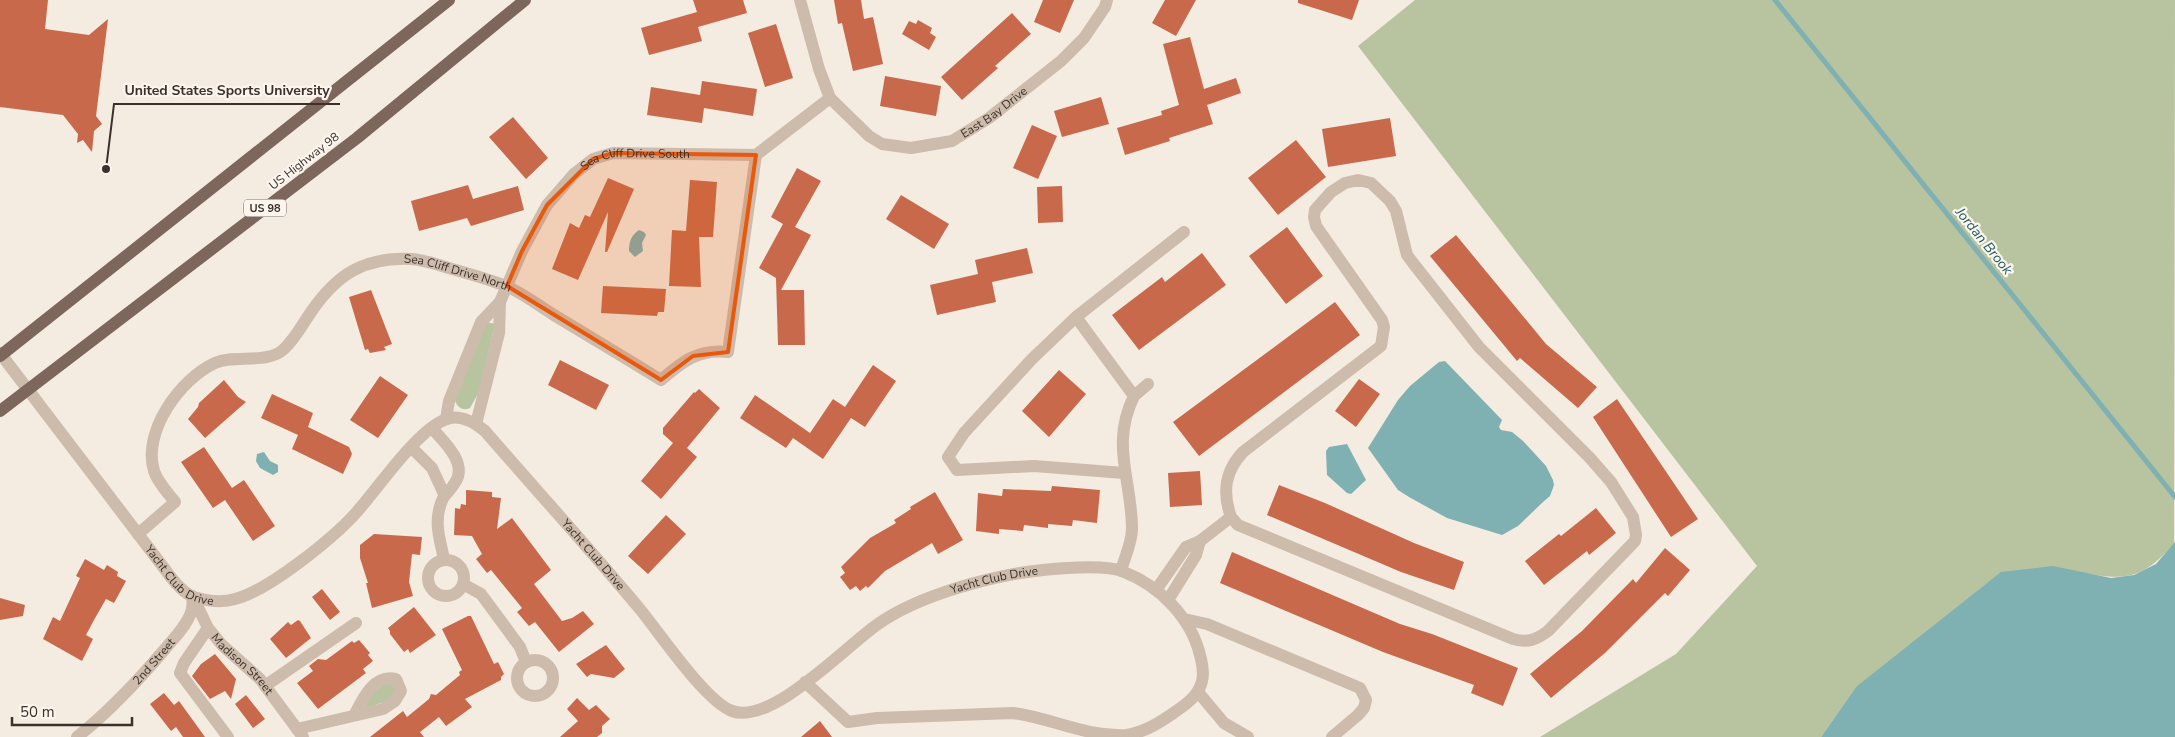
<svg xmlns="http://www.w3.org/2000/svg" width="2175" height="737" viewBox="0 0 2175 737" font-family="'Nunito Sans',sans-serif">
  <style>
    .green { fill: #b8c4a0 }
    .water { fill: #7fb0b2 }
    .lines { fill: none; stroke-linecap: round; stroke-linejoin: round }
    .stream { stroke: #7fb0b2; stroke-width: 5 }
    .building { fill: #c8694b }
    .street { stroke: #cdbbac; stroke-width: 12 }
    .primary { stroke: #7d675c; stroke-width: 12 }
    .marked { fill: #e8590c; fill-opacity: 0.2; stroke: #e8590c; stroke-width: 4; stroke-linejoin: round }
    .labels { text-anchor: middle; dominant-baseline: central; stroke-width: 4.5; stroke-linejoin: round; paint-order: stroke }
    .shield { fill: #fbf5ee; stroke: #756b66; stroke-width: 1 }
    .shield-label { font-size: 11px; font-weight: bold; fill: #3b302b }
    .street-label { font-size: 12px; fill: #3b302b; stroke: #fbf5ee }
    .water-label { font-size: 14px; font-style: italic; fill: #1f5a5e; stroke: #fbf5ee }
    .leader { fill: none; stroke: #3b302b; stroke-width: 2 }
    .callout-dot { fill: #3b302b; stroke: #fbf5ee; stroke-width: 2 }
    .callout-label { font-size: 14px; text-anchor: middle; font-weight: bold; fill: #3b302b; stroke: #fbf5ee; stroke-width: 4.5; stroke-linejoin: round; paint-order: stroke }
  </style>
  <rect width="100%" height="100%" fill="#f4ebe1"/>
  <path class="green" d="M1415 0H2175L2174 544C2143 578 2128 581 2084 573L1856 687 1821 737H1540L1676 654 1757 566 1358 46Z
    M487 322 495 324 479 392 470 408C462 412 456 406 454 398Z
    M390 682 396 689 390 700 366 708 365 703C371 694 380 686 390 682Z"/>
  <path class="water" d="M639 230 644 232 646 235 642 243 643 251 635 257 629 251C629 242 631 235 639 230Z
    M1445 361 1502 420 1499 427 1501 430 1512 432 1523 441 1546 466 1553 480 1554 485 1550 496 1543 502 1518 526 1502 535 1447 518 1409 497 1398 490 1368 448 1398 400 1410 386 1439 362Z
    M1347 444 1366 480 1351 494 1347 493 1327 475 1326 451 1329 447Z
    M264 452 270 461 278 465V472L273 475 260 468 256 461 257 454Z
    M2175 542V737H1821L1856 687 2001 572 2053 566 2111 578 2134 575 2156 564Z"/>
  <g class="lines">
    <path class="stream" d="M1775 0 2175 497"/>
  </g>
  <path class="building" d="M0 0H48L45 29 89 35 108 19 96 116 102 124 94 131 92 152 83 140 77 143 78 134 63 115 0 107Z
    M693 0H743L747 13 698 27 702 41 649 55 641 28 697 12Z
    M834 0H861L864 19 873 17 883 64 853 71 842 23 838 24Z
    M1043 0H1074L1060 33 1034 22Z
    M1165 0H1196L1176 36 1152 23Z
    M1298 0H1359L1352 20 1298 3Z
    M1012 13 1031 34 995 66 998 68 962 100 941 77Z
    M918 20 932 28 930 33 936 37 929 50 902 34 909 21 916 24Z
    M776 24 793 78 765 87 748 33Z
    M1190 37 1204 89 1236 78 1241 93 1207 105 1213 124 1169 138 1170 141 1125 155 1117 128 1162 115 1161 111 1179 105 1163 44Z
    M885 76 941 86 936 116 880 106Z
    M702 81 757 89 753 116 704 108 702 123 647 115 651 87 700 95Z
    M1101 97 1109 124 1062 137 1054 111Z
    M513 117 548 158 526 179 489 137Z
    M1390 118 1396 156 1328 167 1322 129Z
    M1032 125 1057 136 1038 179 1013 168Z
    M1296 140 1326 177 1278 215 1248 178Z
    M797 168 821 181 795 227 811 235 781 290H804L805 345H778L776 278 759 268 783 224 771 217Z
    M608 178 634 189 607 252H605L608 212 578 280 552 269 570 223 579 228 585 215 590 217Z
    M690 180 717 182 713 237H699L701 287 669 286 672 230 686 231Z
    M468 185 473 199 518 186 524 210 471 226 467 218 419 231 411 201Z
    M1062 186 1063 222 1038 223 1037 187Z
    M901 195 949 224 934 249 886 219Z
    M1287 227 1323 276 1286 304 1249 256Z
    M1456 235 1546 344 1597 387 1578 408 1520 358 1517 361 1430 256Z
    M1027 248 1033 273 992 282 996 302 937 315 930 285 978 274 975 260Z
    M1202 253 1226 285 1139 350 1112 315 1162 277 1165 282Z
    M603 286 666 289 664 312H658L657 316 601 313Z
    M371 290 392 344 384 347 386 350 370 353 368 349 365 350 349 297Z
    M1335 302 1360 335 1199 456 1173 422Z
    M560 360 609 385 596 410 548 385Z
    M873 365 896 381 865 427 851 418 823 459 793 438 786 448 740 418 755 395 810 433 833 399 845 407Z
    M1059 370 1086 394 1049 437 1022 411Z
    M380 376 408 395 378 438 350 420Z
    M1359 379 1380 394 1356 427 1335 411Z
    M224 380 238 397 246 402 205 438 188 419 198 407 199 403Z
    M699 389 720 408 687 448 697 457 661 499 641 481 673 443 663 434V428L694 392 695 393Z
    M272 394 313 413 308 427 349 447 352 454 343 474 292 449 298 435 261 418Z
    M1617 399 1698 519 1671 537 1593 417Z
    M204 447 232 488 244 480 275 526 253 541 225 500 213 508 181 462Z
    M1200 471 1202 505 1170 507 1168 473Z
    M1279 485 1325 503 1414 543 1464 562 1454 590 1401 572 1267 515Z
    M1052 486 1100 490 1097 523 1073 520 1072 526 1048 524V528L1024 525 1023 531 999 529V534L976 531 978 493 1002 496 1003 489 1051 491Z
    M466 490 492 492V497L501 498 497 529 512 518 551 570 534 584 562 621 572 618 583 611 594 624 559 652 535 622 529 626 517 612 522 608 491 570 487 573 476 559 482 554 472 536 454 535 455 508 460 509 461 504 466 505Z
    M935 492 963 540 938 554 932 543 885 571 868 588 866 586 860 591 856 586 850 590 840 577 845 573 841 567 870 538 896 523 894 520 911 509 910 507Z
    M1596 508 1616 533 1589 555 1587 551 1544 585 1525 561 1559 534 1561 536Z
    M666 515 686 534 648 574 628 556Z
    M374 534 422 537 420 555 412 554 409 582 413 596 372 608 366 583H368L360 558V545Z
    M1665 548 1690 570 1668 596 1665 593 1605 653 1551 698 1530 674 1582 631 1633 579 1636 583Z
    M1232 552 1400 624 1432 634 1518 668 1503 706 1471 693 1474 685 1383 652 1220 583Z
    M85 559 104 570 107 565 118 572 117 576 126 581 114 603 106 599 94 620 86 635 93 639 82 661 43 639 53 617 60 621 80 578 76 576Z
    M322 589 340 612 330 620 312 597Z
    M0 598 25 605 23 616 0 620Z
    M414 607 436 635 410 653 408 649 404 652 390 634V631L388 628Z
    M468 616H471L494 664 498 662 504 674 501 677V680L465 699 472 707 446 726 439 717 420 732 424 737H370L403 711 407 717 429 699 431 694 436 695 460 675 459 672 462 670 442 629Z
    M298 620 300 621 311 638 286 658 270 639 288 622 291 625Z
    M359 640 370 653 368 655 373 661 363 669 366 673 318 709 297 683 313 671 309 666 318 659 326 660 352 641 354 643Z
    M606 645 625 669 614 678 591 674 587 677 576 664Z
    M215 654 236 679 231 699 225 691 210 699 192 676 201 664Z
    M164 693 174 705 179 701 205 737H183L176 727 171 731 150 704Z
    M246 695 265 719 253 728 235 704Z
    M577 698 589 710 596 705 610 719 602 726V733L597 737H560L578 721 567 709Z
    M820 721 832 737H801Z"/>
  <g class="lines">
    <g class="street">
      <path id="s1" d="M800 0 819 69 830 98 869 136 882 144 911 148 952 141 989 118 1061 61 1084 38 1105 7 1107 0"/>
      <path d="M1076 317 1134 396C1110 445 1132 480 1132 529 1132 542 1125 557 1121 570"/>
      <path id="s2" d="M0 353 164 568C171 578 182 593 194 597 207 601 222 603 235 599 268 591 332 539 355 514 377 490 418 428 447 419 461 414 475 423 485 431 536 490 589 548 639 608 659 632 705 701 732 711 771 726 846 646 878 624 919 595 993 575 1043 570 1063 568 1106 564 1124 572 1160 586 1191 618 1200 655 1203 667 1205 678 1199 689 1193 701 1179 709 1169 716 1156 725 1142 733 1126 735 1085 737 1052 718 1013 713L877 718 848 722 805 682"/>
      <path d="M1134 396 1148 384"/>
      <path id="s3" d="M446 419 449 401 481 322 500 302 522 251 547 205 574 174 593 159 613 153 756 155 830 98"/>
      <path d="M476 424 499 333 500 302"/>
      <path d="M432 428C443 441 467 462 456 481 449 494 443 492 439 510 435 527 441 543 444 560"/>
      <path d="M411 447 432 468 444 494"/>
      <path d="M1124 473 1034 466 957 470 948 457 964 433 1032 359 1076 317 1184 232"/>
      <path id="s4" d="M138 534 175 502C168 493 158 483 154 471 142 432 180 379 215 363 235 354 267 365 284 349 295 339 302 325 311 312 337 274 364 257 411 259 425 260 439 265 452 269 470 274 488 279 506 286 523 293 539 306 554 315 590 337 626 358 661 380 683 361 698 349 728 352L756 155"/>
      <path d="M1200 541 1231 517 1238 525 1513 639C1528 643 1536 640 1548 631L1635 541 1636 535 1633 517 1611 482 1589 457 1479 347 1413 263 1407 255 1396 211 1390 201 1371 183 1358 180 1345 183 1331 192 1315 210 1314 217 1316 226 1382 320 1384 327 1381 346 1243 452C1225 471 1222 492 1231 517"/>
      <circle cx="446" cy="578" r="18"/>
      <path d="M463 584 481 594 520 647 526 662"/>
      <path d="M1156 590 1186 547 1200 541 1196 555 1168 600"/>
      <path id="s5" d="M194 599 208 628 222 645 260 679 303 737"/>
      <path d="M1184 619 1207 624 1360 688 1366 700 1364 708 1358 715 1332 737"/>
      <path d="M208 628 184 663 180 673 228 737"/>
      <circle cx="535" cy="678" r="18"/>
      <path d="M265 686 356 623"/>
      <path d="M1198 692 1224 723 1248 737"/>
      <path d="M297 729 383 709 395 701 401 691 396 679C374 674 363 698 355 714"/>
      <path id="s6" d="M77 737C110 711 137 682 165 649 173 639 185 628 190 615 193 609 193 603 192 596"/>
    </g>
    <path class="primary" d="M0 356 449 0
      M0 411 357 138 525 0"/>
  </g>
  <path class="marked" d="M613 153 756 155 728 352 693 356 661 380 507 286 522 251 547 205 593 159Z"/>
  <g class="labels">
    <rect class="shield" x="244" y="199.5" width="42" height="17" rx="4"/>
    <g class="shield-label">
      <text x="265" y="208">US 98</text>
    </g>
    <g class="street-label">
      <text stroke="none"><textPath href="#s1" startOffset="294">East Bay Drive</textPath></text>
      <text transform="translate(304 161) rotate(-38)">US Highway 98</text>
      <text stroke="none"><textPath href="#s3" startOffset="346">Sea Cliff Drive South</textPath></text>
      <text stroke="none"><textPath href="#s4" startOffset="505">Sea Cliff Drive North</textPath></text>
      <text stroke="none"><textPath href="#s2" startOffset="842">Yacht Club Drive</textPath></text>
      <text stroke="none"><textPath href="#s2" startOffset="288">Yacht Club Drive</textPath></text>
      <text stroke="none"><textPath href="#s2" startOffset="1352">Yacht Club Drive</textPath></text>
      <text stroke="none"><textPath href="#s6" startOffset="108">2nd Street</textPath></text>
      <text stroke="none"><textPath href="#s5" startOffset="82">Madison Street</textPath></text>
    </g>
    <g class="water-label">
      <text transform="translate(1984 241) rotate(51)">Jordan Brook</text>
    </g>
  </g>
  <path class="leader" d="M106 169L114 104H340"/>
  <circle class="callout-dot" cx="106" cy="169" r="5"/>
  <g class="callout-label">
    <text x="227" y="95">United States Sports University</text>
  </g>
  <path d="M12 717v8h120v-8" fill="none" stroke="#3b302b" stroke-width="2.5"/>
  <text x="20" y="717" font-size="15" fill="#3b302b" stroke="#fbf5ee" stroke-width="4" paint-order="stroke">50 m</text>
</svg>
